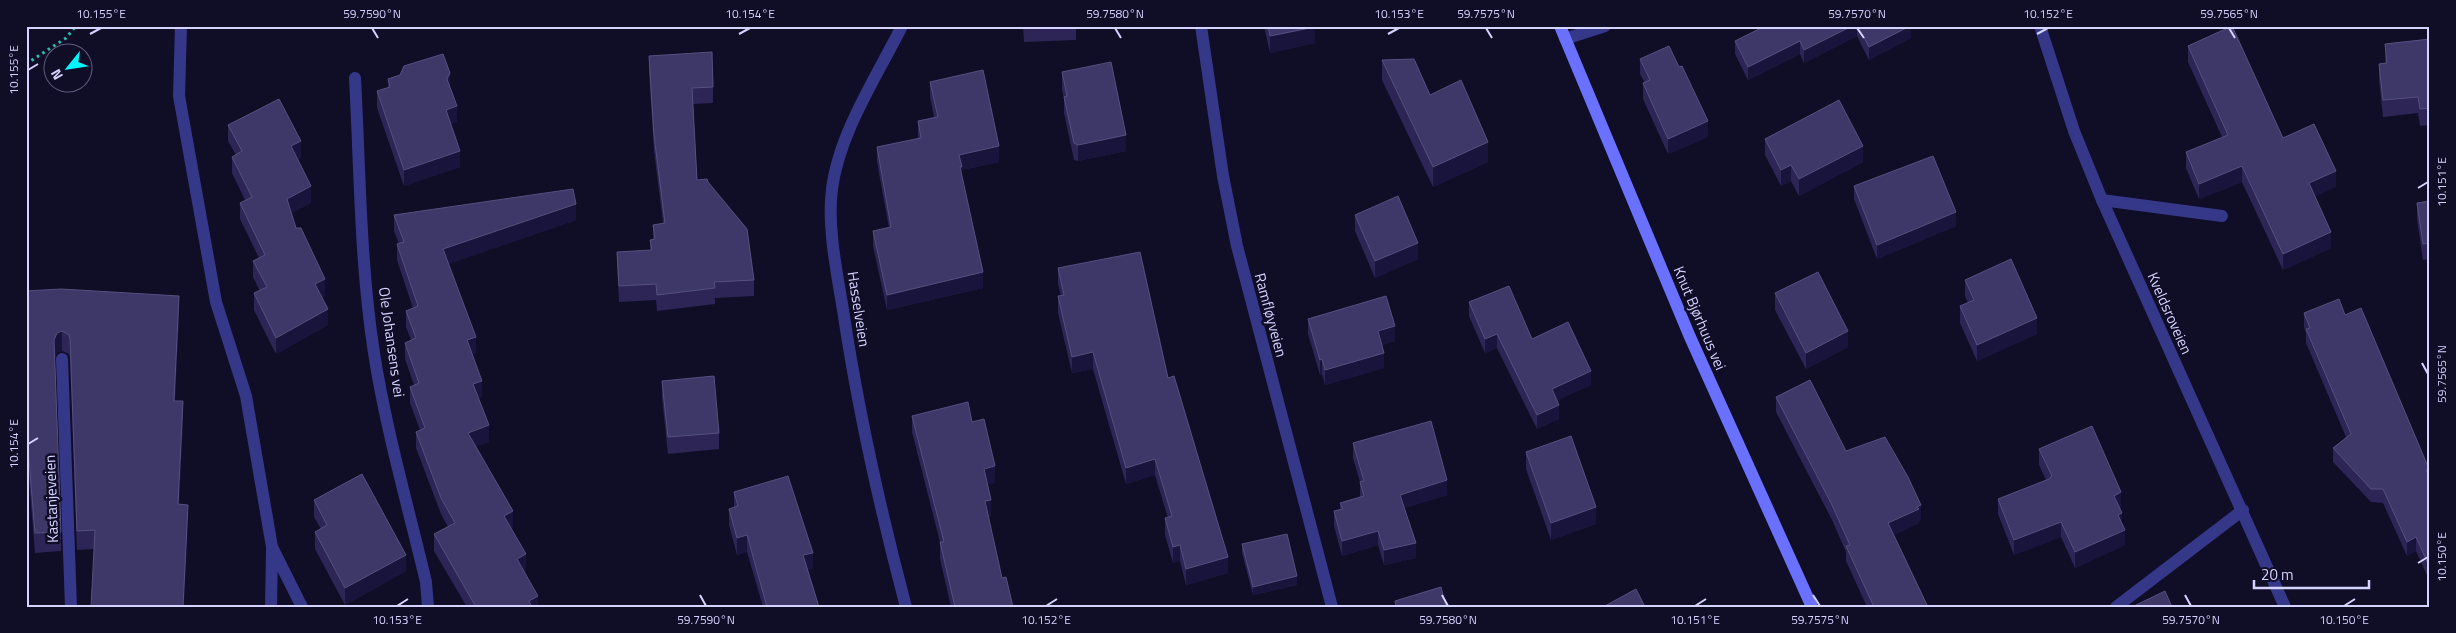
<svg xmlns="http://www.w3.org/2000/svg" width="2456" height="633" viewBox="0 0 2456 633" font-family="'Titillium Web',sans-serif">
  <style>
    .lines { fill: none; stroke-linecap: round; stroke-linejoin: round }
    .path { stroke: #27bfac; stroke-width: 3; stroke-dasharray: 2.5 4; stroke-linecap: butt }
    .service { stroke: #353889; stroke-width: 12 }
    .minor { stroke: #353889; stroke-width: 12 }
    .secondary { stroke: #6a70ff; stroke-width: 12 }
    .wall { fill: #2c2556 }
    .shaded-wall { fill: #19143b }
    .building { fill: #3e3868; stroke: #565080 }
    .ticks { fill: none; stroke: #d5d3ff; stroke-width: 2 }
    .labels { text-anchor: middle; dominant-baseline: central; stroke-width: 5; stroke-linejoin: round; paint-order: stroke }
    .street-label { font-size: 15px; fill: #d5d3ff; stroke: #100d27 }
    .neatline { fill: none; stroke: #d5d3ff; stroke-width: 2 }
    .ticks-label { font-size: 12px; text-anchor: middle; fill: #d5d3ff }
  </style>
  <rect width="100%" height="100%" fill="#100d27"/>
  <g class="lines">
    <path class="path" d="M26 64 66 38 76 26"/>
    <path class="service" d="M2102 200 2222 216
      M62 359 71 607
      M2116 607 2243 510"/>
    <path class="minor" d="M181 26 179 96 216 302 246 396 272 547 302 607
      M902 26C877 76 839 133 832 189 827 226 837 273 843 310 858 410 880 509 906 607
      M1201 26 1223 176 1237 246 1332 607
      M2040 26 2074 131 2102 200 2285 607
      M1565 39 1605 26
      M355 78C360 170 360 263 374 353 386 430 408 506 426 582L428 607
      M271 607 272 549"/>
    <path class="secondary" d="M1560 26 1690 337 1812 607"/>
  </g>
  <path class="wall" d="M1023 26H1076V40L1024 42Z
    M1264 26H1314L1315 43 1270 53Z
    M1765 26H1911V38L1869 60 1857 36 1804 63 1800 54 1748 80 1735 54V41Z
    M2430 39V125L2420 126 2418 113 2383 117 2379 80V64L2385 63V44Z
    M2188 46 2283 138 2336 187 2315 196 2331 248 2283 270 2242 182 2199 199 2186 168V152L2222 137 2188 62Z
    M649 56 713 87V103L693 104 697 180 708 182 754 280V296L715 298V304L657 311 656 300 619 302 617 268V252L650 250V240L653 239V225L663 223 654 151 649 72Z
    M1640 59 1708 137 1668 154 1643 99V83H1645L1640 74Z
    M1382 60 1430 95 1488 162 1433 187 1382 80Z
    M1062 72 1126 151 1078 161 1074 160 1064 113V99L1062 89Z
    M388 79 450 87 457 122 451 124 460 167 404 186 377 108V91L388 88Z
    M930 82 999 162 962 170V177L983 288 887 310 873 246V231L889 228 877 162V147L918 138V121L934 117 930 97Z
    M228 125 301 158 298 159 311 203 291 213 296 228 325 296 322 297 328 325 276 354 254 310V293L260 291 253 277V261L259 258 240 219V203L245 200 232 173V157L236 155 228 141Z
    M1765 139 1863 162 1799 196 1791 181 1781 186 1765 155Z
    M1854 186 1956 226 1877 259 1854 199Z
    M2430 188V259L2423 260 2417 219V203L2428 201V189Z
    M394 215 576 220 448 264 476 353 472 354 482 397 478 398 489 442 476 446 513 527 511 528 526 570 524 571 538 607H467L434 551V534L448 527 441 514 416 448V432L420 430 410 403V387L414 385 405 359V343L411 340 406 327V311L413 308 397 260V244H399L394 231Z
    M1355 215 1418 259 1375 278 1355 231Z
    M1058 268 1168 378 1228 573 1186 585 1180 561 1173 563 1165 535V518H1168L1155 475 1126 484 1093 369 1072 373 1058 313V296H1061L1058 284Z
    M1965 280 2037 334 1977 361 1960 323V306L1968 303 1965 296Z
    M26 291 179 315 175 401 183 421 179 504 188 524 94 549 77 550 70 359 69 354 62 351 57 352 55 358 61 532V551L35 553 26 443Z
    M1775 293 1848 347 1806 369 1775 310Z
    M1469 302 1532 339 1591 385 1557 400 1559 419 1537 429 1497 348 1485 353 1469 316Z
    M2304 313 2345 315 2429 475 2430 477V582L2416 551 2407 556 2383 503 2371 502 2333 462V448L2346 437 2306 343V333L2304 327Z
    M1308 319 1395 341 1382 345 1384 368 1325 385 1322 374 1320 375 1308 334Z
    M662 381 719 433V449L668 454 662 398Z
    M1776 397 1846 451 1921 520 1919 521V523L1894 535 1928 607H1867L1846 561V552L1832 520 1776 412Z
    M912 416 972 422 995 483 988 484 991 516 988 517 1002 578 1013 607H951L940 559V542L912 432Z
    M1353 443 1447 495 1404 508 1416 558 1384 565 1378 545 1342 556 1334 526V511L1340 510V503L1360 497V482L1353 458Z
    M2039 449 2121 508H2120L2125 545 2075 568 2061 537 2014 555 1998 514V499L2046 480 2039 465Z
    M1526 452 1596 524 1551 540 1526 469Z
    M734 492 813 569 808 570 819 607H763L747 552 737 555 729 525V509L734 507Z
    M314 500 406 571 345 605 315 549V532L321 529 314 517Z
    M1242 544 1297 585 1253 595 1242 553Z"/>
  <path class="shaded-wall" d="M1852 26H1857V36L1804 63V50Z
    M1911 26V38L1869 60V47Z
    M1315 27V43L1270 53V36Z
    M1800 41V54L1748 80V67Z
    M450 73V90L447 79Z
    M457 106V122L446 126V110Z
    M1708 121V137L1668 154V139Z
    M1126 135V151L1078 161V145Z
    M301 141V158L291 163V146Z
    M1488 142V162L1433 187V167Z
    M999 146V162L962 170V182L960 183 959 155Z
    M1863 146V162L1799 196V179Z
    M460 151V167L404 186V170Z
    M1791 165V181L1781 186V170Z
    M2242 166V182L2199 199V184Z
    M2336 171V187L2309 199V183Z
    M311 186V203L287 215V199Z
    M576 204V220L443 266V249Z
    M1956 212V226L1877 259V245Z
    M2331 232V248L2283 270V254Z
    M1418 243V259L1375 278V261Z
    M983 272V288L887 310V295Z
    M325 279V296L315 300V284Z
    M179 296V315L174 420V401Z
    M328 309V325L276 354V338Z
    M2037 318V334L1977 361V345Z
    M1395 326V341L1378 346V331Z
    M62 331V351L57 352 54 359V340L57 333Z
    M1848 331V347L1806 369V353Z
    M1497 334V348L1485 353V339Z
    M476 337V353L467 356V340Z
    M1093 352V369L1072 373V357Z
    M1384 353V368L1325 385V370Z
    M1322 359V374L1320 375V360Z
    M1591 371V385L1552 403V389Z
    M482 381V397L473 400V384Z
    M183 401V421L178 524V504Z
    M1559 405V419L1537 429V415Z
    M489 425V442L468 449V433Z
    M1155 459V475L1126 484V468Z
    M995 466V483L984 485V469Z
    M1447 480V495L1400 509V495Z
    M2121 492V508L2114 511V496Z
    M991 500V516L985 518V501Z
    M188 505V524L184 607H183Z
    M1921 505V520L1919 521V523L1888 538V523Z
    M1596 507V524L1551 540V523Z
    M513 511V527L504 532V516Z
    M2122 513V529L2118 515Z
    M2061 522V537L2014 555V540Z
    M2125 530V545L2075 568V552Z
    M1378 531V545L1342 556V541Z
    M747 535V552L737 555V538Z
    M2416 537V551L2407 556V542Z
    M1416 543V558L1384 565V550Z
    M1180 545V561L1173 563V547Z
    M813 553V569L803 572V555Z
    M526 554V570L517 575V559Z
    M406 555V571L345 605V588Z
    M1228 557V573L1186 585V569Z
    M1297 576V585L1253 595V587Z
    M538 596V607H529V601Z"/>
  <path class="building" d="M1268 26H1314L1315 27 1270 36Z
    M1765 26H1852L1804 50 1800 41 1748 67 1735 41Z
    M1858 26H1910L1869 47Z
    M2232 26 2283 138 2314 124 2336 171 2309 183 2331 232 2283 254 2242 166 2199 184 2186 152 2228 135 2188 46Z
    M2430 39V108L2420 109 2418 97 2383 100 2379 64 2387 63 2385 44Z
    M1669 46 1679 67 1682 66 1708 121 1668 139 1643 83 1650 80 1640 59Z
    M712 52 713 87 692 88 697 180 707 179 708 182 747 229 754 280 714 282 715 288 657 295 656 284 619 286 617 252 652 250 650 240 655 239 653 225 665 223 654 135 649 56Z
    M443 54 450 73 447 79 457 106 446 110 460 151 404 170 377 91 390 87 388 79 400 75 404 66Z
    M1414 59 1430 95 1461 80 1488 142 1433 167 1382 60Z
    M1111 62 1126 135 1078 145 1074 143 1064 97 1067 96 1062 72Z
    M983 70 999 146 959 155 962 167H960L983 272 887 295 873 231 891 227 877 147 921 138 918 121 938 117 930 82Z
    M279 99 301 141 291 146 311 186 287 199 296 228H301L325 279 315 284 328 309 276 338 254 293 267 287 253 261 265 255 240 203 252 197 232 157 242 151 228 125Z
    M1839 100 1863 146 1799 179 1791 165 1781 170 1765 139Z
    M1933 156 1956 212 1877 245 1854 186Z
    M573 189 576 204 443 249 476 337 467 340 482 381 473 384 489 425 468 433 513 511 504 516 526 554 517 559 538 596 529 601 532 607H476L434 534 455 523 441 498 416 432 425 428 410 387 419 383 405 343 416 338 406 311 418 306 397 244 404 242 394 215Z
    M1398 196 1418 243 1375 261 1355 215Z
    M2430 201V243L2423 244 2417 203Z
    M1140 252 1168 378 1174 376 1228 557 1186 569 1180 545 1173 547 1165 518 1172 516 1155 459 1126 468 1093 352 1072 357 1058 296 1064 295 1058 268Z
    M2011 259 2037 318 1977 345 1960 306 1974 300 1965 280Z
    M1818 272 1848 331 1806 353 1775 293Z
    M1509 286 1532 339 1568 322 1591 371 1552 389 1559 405 1537 415 1497 334 1485 339 1469 302Z
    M61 289 179 296 174 401H183L178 504 188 505 183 607H91L95 530 77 531 70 339 69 335 62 331 57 333 54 340 61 532 35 533 26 423V291Z
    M1386 296 1395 326 1378 331 1384 353 1325 370 1322 359 1320 360 1308 319Z
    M2339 299 2345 315 2361 308 2429 469 2426 470 2430 477V568L2416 537 2407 542 2383 489H2371L2333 448 2351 434 2306 329 2310 328 2304 313Z
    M714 376 719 433 668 437 662 381Z
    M1810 380 1846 451 1885 437 1908 477 1921 505 1917 507 1919 509 1888 523 1928 607H1874L1846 546 1850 545 1832 505 1776 397Z
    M968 402 972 422 984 419 995 466 984 469 991 500 985 501 1002 578 1006 577 1013 607H955L940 542H944L912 416Z
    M1431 421 1447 480 1400 495 1416 543 1384 550 1378 531 1342 541 1334 511 1343 509 1340 503 1364 496 1360 482 1364 481 1353 443Z
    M2092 426 2121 492 2114 496 2122 513 2118 515 2125 530 2075 552 2061 522 2014 540 1998 499 2049 479 2052 476 2039 449Z
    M1571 436 1596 507 1551 523 1526 452Z
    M362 474 406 555 345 588 315 532 327 525 314 500Z
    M788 476 813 553 803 555 819 607H767L747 535 737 538 729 509 738 506 734 492Z
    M1287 534 1297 576 1253 587 1242 544Z
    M1441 587 1446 607H1396L1395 601Z
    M1636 589 1645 607H1603Z
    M2165 591 2172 607H2132Z"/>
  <path class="ticks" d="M372 28 378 38M1115 28 1121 38M1486 28 1492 38M1857 28 1864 38M2229 28 2235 38M90 34 101 28M739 34 750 28M1388 34 1399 28M2037 34 2048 28M28 70 38 64M2418 188 2428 182M2422 363 2428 374M28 444 38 438M2418 563 2428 557M700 595 706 606M1442 595 1448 606M1813 595 1820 606M2185 595 2191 606M397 606 408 599M1046 606 1057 599M1695 606 1706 599M2344 606 2355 599"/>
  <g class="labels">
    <g class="street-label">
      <text transform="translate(859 309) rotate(81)">Hasselveien</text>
      <text transform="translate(2170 313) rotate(66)">Kveldsroveien</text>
      <text transform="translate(1271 315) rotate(75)">Ramfløyveien</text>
      <text transform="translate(1700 318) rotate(67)">Knut Bjørhuus vei</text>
      <text transform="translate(392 342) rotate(82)">Ole Johansens vei</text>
      <text transform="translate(51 499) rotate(-92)">Kastanjeveien</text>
    </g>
  </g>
  <rect width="2456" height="633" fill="none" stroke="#100d27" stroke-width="55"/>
  <g transform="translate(68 68) rotate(240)"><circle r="24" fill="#100d27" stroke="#5f5c7d"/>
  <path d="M0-4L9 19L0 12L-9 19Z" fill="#00f6fe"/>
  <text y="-8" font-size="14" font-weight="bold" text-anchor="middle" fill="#d5d3ff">N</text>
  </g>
  <path d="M2254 580v8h115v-8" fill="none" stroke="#d5d3ff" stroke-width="2.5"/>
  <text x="2261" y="580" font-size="15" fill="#d5d3ff" stroke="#100d27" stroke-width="4" paint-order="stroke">20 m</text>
  <rect x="28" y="28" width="2400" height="578" class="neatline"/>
  <g class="ticks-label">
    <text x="101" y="18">10.155°E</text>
    <text x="372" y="18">59.7590°N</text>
    <text x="750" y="18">10.154°E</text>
    <text x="1115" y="18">59.7580°N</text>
    <text x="1399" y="18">10.153°E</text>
    <text x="1486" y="18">59.7575°N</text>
    <text x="1857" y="18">59.7570°N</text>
    <text x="2048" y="18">10.152°E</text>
    <text x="2229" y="18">59.7565°N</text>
    <text transform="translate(14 70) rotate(-90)" y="4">10.155°E</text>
    <text transform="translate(2442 182) rotate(-90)" y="4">10.151°E</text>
    <text transform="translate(2442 374) rotate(-90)" y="4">59.7565°N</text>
    <text transform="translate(14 444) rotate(-90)" y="4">10.154°E</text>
    <text transform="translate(2442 557) rotate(-90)" y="4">10.150°E</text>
    <text x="397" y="624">10.153°E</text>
    <text x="706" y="624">59.7590°N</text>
    <text x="1046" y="624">10.152°E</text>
    <text x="1448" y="624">59.7580°N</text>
    <text x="1695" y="624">10.151°E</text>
    <text x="1820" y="624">59.7575°N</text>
    <text x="2191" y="624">59.7570°N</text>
    <text x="2344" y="624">10.150°E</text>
  </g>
</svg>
